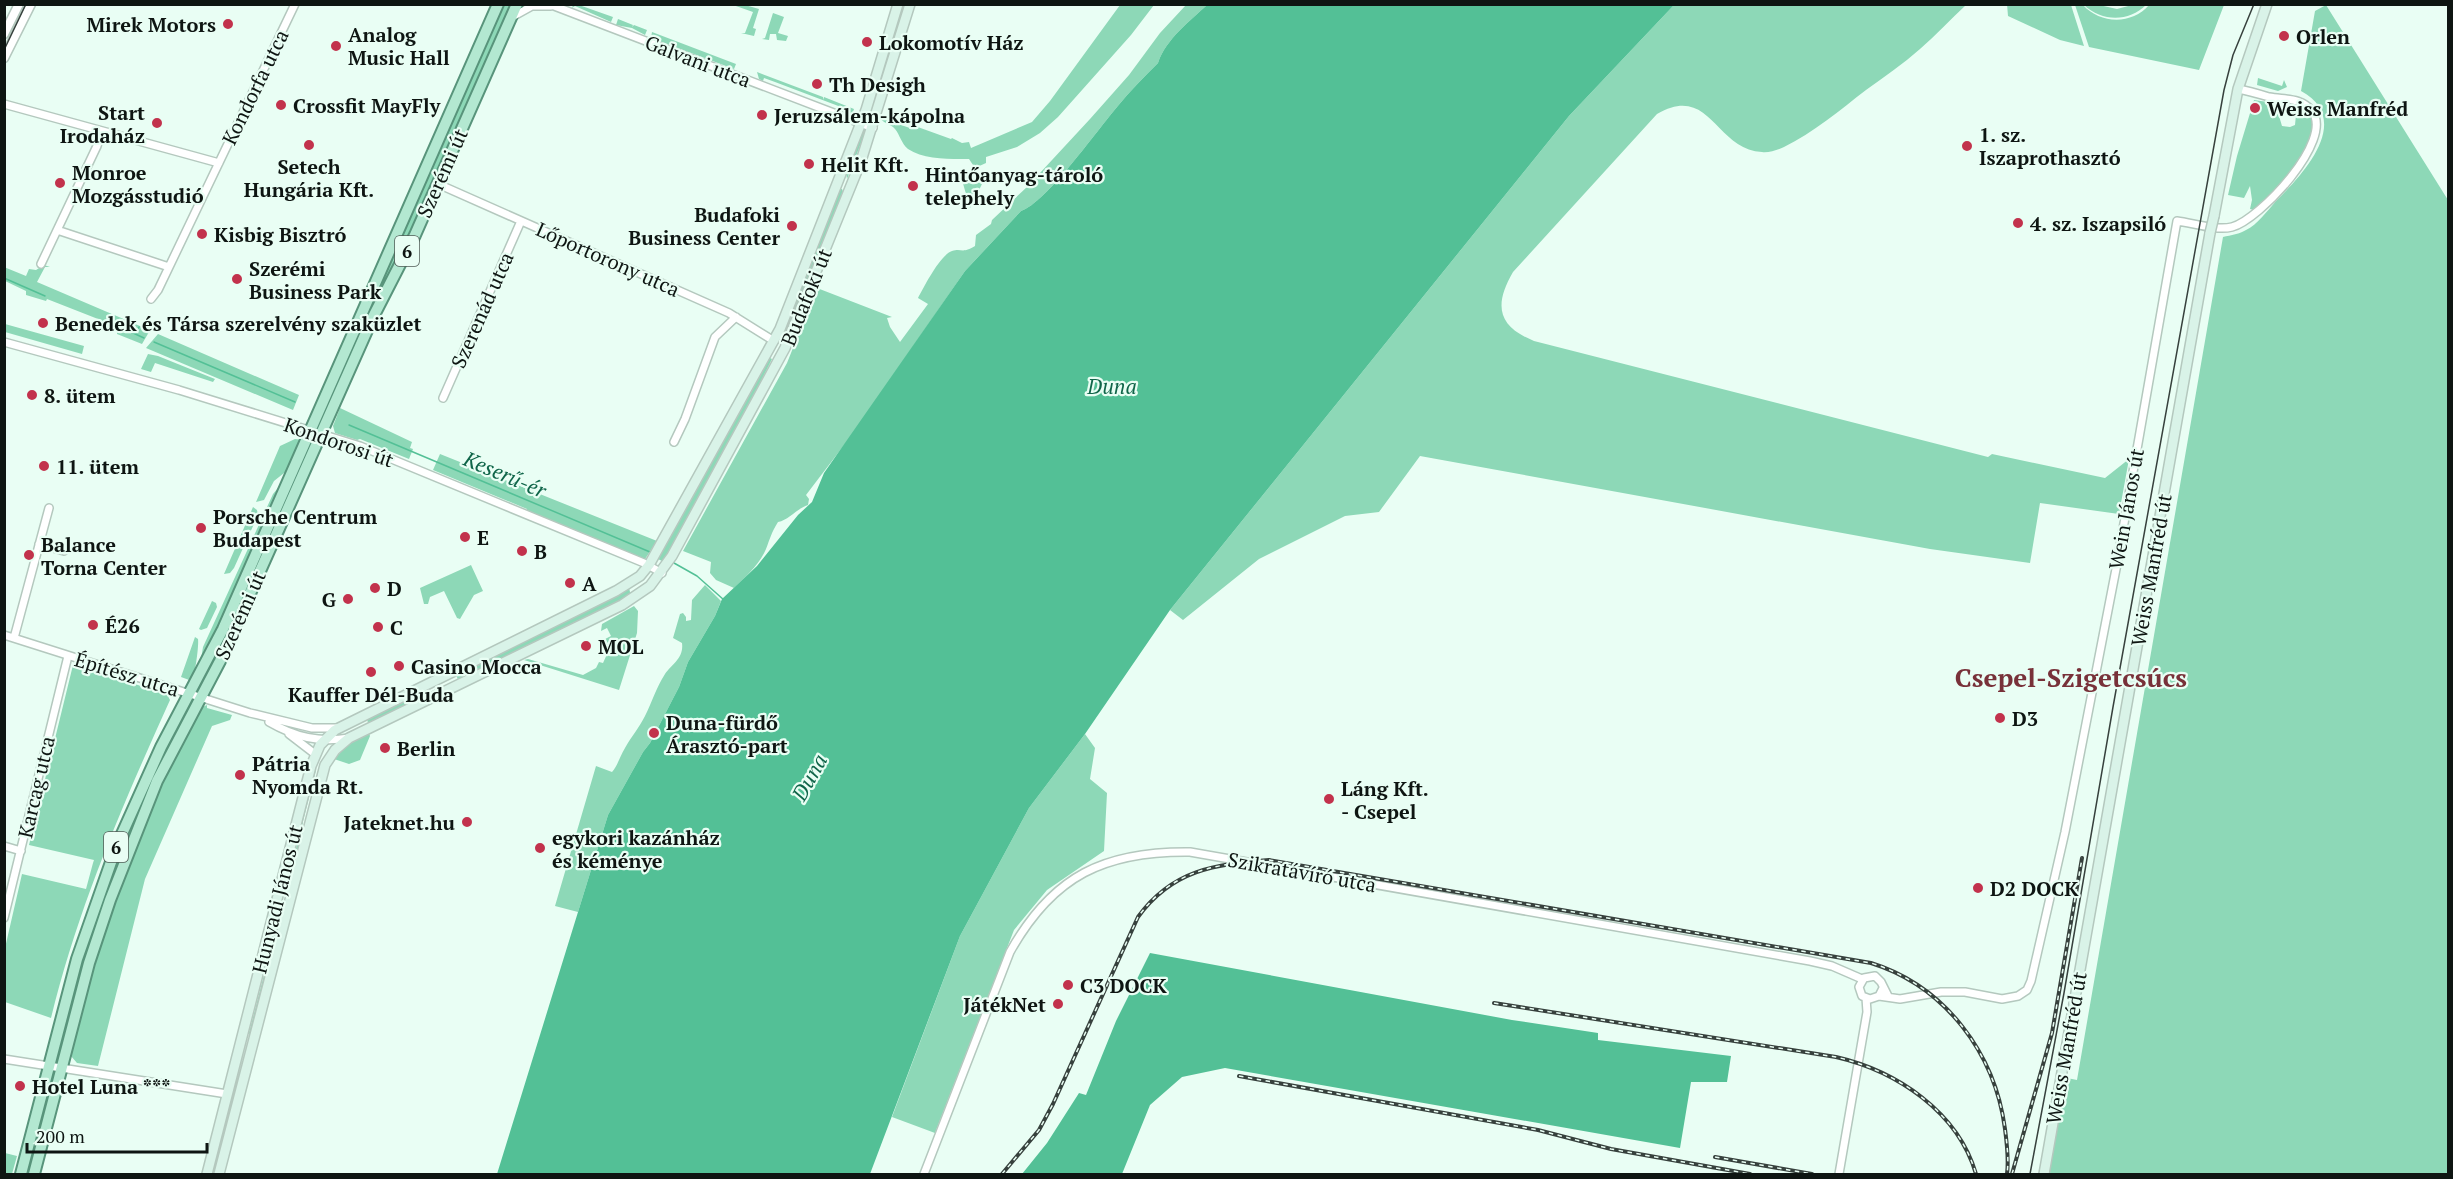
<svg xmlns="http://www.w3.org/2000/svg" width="2453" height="1179" viewBox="0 0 2453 1179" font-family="'PT Serif',serif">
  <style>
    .green { fill: #8dd8b7 }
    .water { fill: #53c096 }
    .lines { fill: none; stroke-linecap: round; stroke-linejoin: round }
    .stream { stroke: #53c096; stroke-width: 1.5 }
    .minor-casing { stroke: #b4c8be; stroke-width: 10 }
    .tertiary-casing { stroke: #b4c8be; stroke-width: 11 }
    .secondary-casing { stroke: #b4c8be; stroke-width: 12 }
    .primary-casing { stroke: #58947b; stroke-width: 14 }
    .minor { stroke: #fff; stroke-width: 7 }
    .tertiary { stroke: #fff; stroke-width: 8 }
    .secondary { stroke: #d9f3e8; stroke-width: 9 }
    .primary { stroke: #b3e8d1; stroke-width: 10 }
    .tram { stroke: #37413d; stroke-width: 1.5 }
    .rail-casing { stroke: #37413d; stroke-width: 4 }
    .rail { stroke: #e9fef4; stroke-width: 1.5; stroke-dasharray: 4.5; stroke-linecap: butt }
    .secondary-bridge-casing { stroke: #b4c8be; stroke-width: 12; stroke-linecap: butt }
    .secondary-bridge { stroke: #d9f3e8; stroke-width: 9 }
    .poi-dot { fill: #c2324c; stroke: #e9fef4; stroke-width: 2 }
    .labels { text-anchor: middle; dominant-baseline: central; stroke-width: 4.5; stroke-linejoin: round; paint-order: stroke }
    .shield { fill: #e9fef4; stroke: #505b56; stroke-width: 1.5 }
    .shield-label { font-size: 18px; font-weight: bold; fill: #0e1512 }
    .poi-label { font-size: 20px; font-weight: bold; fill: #0e1512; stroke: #e9fef4; text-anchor: start }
    .street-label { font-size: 20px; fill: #0e1512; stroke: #e9fef4 }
    .water-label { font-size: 21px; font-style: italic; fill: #0f6549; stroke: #e9fef4 }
    .district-label { font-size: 26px; font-weight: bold; fill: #783139; stroke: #e9fef4 }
  </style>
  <rect width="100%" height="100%" fill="#e9fef4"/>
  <path class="green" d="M2007 4 2071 5 2084 46 2060 40 2008 16Z
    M502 5H513L411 235 379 295 377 294 390 256Z
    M573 5H579L613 17 611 22 575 6 572 8Z
    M733 5H745L759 9 753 28 756 29 754 36 741 33H745L753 12Z
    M1120 5H1154L1131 35 1058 117 1040 133 1017 147 986 157V163L975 168 969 159C951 159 924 160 908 149 901 143 900 135 895 129 891 124 884 124 880 118L913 129 915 126 951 139 952 138 962 143 969 142 971 148 1032 122 1050 101Z
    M1186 5H1207C1190 21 1166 39 1158 63 1144 77 1130 91 1117 107 1098 129 1046 203 1021 211L965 271 854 432 806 495 809 499 808 505C796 509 789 520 778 522 771 533 770 539 766 549 759 565 746 576 734 588L716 580 710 573 711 562 683 551 787 363 817 288 892 317 887 318 890 327 900 342 928 304 918 298C924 287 940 255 952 251 962 248 962 254 975 246L976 235 991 224 992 220 1027 187 1090 119 1129 75 1160 33Z
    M1674 5H1966C1951 19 1936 35 1920 49 1903 64 1884 77 1866 90 1840 110 1813 133 1784 147 1778 150 1768 153 1762 152 1715 150 1711 83 1657 114L1513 272C1494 305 1497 326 1534 341L1988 457 1992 454 2105 478 2129 459 2119 514 2040 503 2030 563 1930 549 1420 456 1379 512 1345 516 1259 559 1183 620 1170 610 1569 116Z
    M2075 5H2083C2100 24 2132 25 2149 5H2224L2199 70 2089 47Z
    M2084 5H2099L2117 9 2132 5H2146C2129 22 2102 22 2084 5Z
    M2326 5 2448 200V1174H2044L2062 1077 2077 1080 2223 237C2231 235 2240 234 2246 230 2257 225 2268 210 2276 201 2303 174 2354 120 2301 91L2315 11Z
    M773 13 784 17 778 33 788 36 786 41 777 40 776 34H770L769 40 762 39 765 38Z
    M618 19 633 25 632 27 634 25 647 30 645 35 632 28 616 25Z
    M652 32 736 64 734 69 651 38Z
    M757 72 823 97V100L824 97 854 109 852 115 842 111 841 107 775 82 764 78 763 81 759 79Z
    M2258 78 2282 86 2284 80 2287 87 2278 91 2257 85Z
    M2254 100 2281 104 2279 116 2282 126 2290 127 2295 125 2296 115 2291 111 2290 104C2297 103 2305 107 2309 114 2328 144 2272 191 2254 210L2250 209 2252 200 2250 186 2244 198 2228 195 2237 156Z
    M863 129 865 133 847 179 846 172Z
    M965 177 979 180 982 184 970 208 962 180Z
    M839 189H842L844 194 786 336 779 339Z
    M44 265 50 267H45L37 282 147 329 149 332 142 344 117 334V330L97 323 98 319 47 299 46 301 26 295V291L5 281 4 267 26 276 29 269 36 270Z
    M5 324 84 346 82 354 5 332Z
    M158 334 299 395 293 410 146 348Z
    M148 354 158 356 215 379 213 382 155 363 151 372 141 369Z
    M770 358 772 359 730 444 664 562 658 559Z
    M340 408 412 442 410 448 413 449 409 459 360 439 357 440 335 433 333 426Z
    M295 439 302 440 289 469 274 481 264 500 256 502 280 446Z
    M440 454 657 541 645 559 527 512V509L433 470Z
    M278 488H280L223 617 201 659 203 647 273 494Z
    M253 507 257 510 258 515 234 568 230 573 224 574Z
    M471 565 483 591 474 595 460 619 457 618 444 591 430 597 428 604H424L420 588Z
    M705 585 721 601 715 616 688 662 679 687 650 743 643 752 608 815 578 912 555 906 596 766 612 772C618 765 620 756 625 748 631 737 639 728 645 716 652 702 656 688 665 674 672 664 684 658 682 643L673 638 680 614 683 613 686 617V621L691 620 692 600Z
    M629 588 631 596 458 680 456 674Z
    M212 601 216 603 217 607 207 628 201 630 199 629Z
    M634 606 638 611 637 633 619 690 524 660 528 659 583 675 596 668 599 662 603 663 608 652 604 650 607 649 609 645 605 639 611 636 607 628 601 631 602 624Z
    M195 637 198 639C199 646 195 674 192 681L181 677Z
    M73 665 167 694 170 700C123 804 78 907 51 1018L5 1002V948L22 874 86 889 93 863 94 860 29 845Z
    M416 694 420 700 371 724 367 721 372 716Z
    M207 705V708L232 715 230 720 212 726 145 879 98 1066 77 1063 71 1056H68L104 929 161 784 200 708Z
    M188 706 151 782 60 1055 55 1054C70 992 88 929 111 869 133 813 159 759 188 706Z
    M369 733 370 736 360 760 349 764 334 759 351 742Z
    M1085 734 1095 748 1090 779 1107 793 1104 851 1047 890 1014 930 935 1133 892 1117 960 936 1029 808Z
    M314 769 316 770 303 821 300 843 292 872 301 820Z
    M281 907 283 910 271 955 269 957 267 956 278 909Z
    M264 975 265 977 251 1036 249 1033Z
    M5 1153 17 1156 12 1174H5Z"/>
  <path class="water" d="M1207 5H1674L1569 116 1170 610 1085 734 1029 808 960 936 870 1174H497L608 815 643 752 650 743 679 687 688 662 715 616 722 599 757 566 798 515 812 502 824 473 965 271 1021 211C1046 203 1098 129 1117 107 1130 91 1144 77 1158 63 1166 39 1190 21 1207 5Z
    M1150 953 1512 1020 1598 1033V1040L1731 1056 1727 1082H1691L1680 1148 1225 1068 1182 1077 1150 1105 1122 1174H1022L1047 1143 1079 1093 1086 1095 1116 1021Z"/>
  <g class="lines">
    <path class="stream" d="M4 278 45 296
      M131 332 144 338
      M136 334 139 327
      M154 342 295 402
      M349 425 650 552
      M674 563 697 576 724 600"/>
    <defs>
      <path id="minor" d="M549 4 873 128
        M514 16 532 6H551
        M4 104 219 163
        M438 184 729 313 774 341
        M57 230 169 267
        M41 264 97 146 102 131
        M151 299 158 290 295 4
        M4 342 179 390 360 446 644 563 662 573
        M443 398 521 221
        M674 442 685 419 715 337 736 317
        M39 544 64 551
        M4 635 250 713 312 728H339
        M14 638 49 508
        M269 722C295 737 319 743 349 738
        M289 734 315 754
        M4 846 21 851
        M4 918 68 656
        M1883 988 1879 996 1870 999 1862 996 1859 987 1864 978 1875 976 1881 982 1888 996
        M1879 996 1900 999 1941 992H1965L2002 999 2018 996 2027 990 2031 981 2065 832 2116 569 2177 221C2193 223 2216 231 2232 227 2259 220 2335 140 2312 111 2301 97 2285 100 2269 97 2259 94 2249 91 2238 89
        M4 1059 227 1094
        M924 1174 1010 952C1053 875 1105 851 1190 852L1810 961 1832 966 1862 979
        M1839 1174 1867 1012 1866 998"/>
      <path id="tertiary" d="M4 34 19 4
        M4 58 31 4"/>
      <path id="secondary" d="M2214 216 2238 89 2267 4
        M207 1174 311 766 320 745 335 730 616 591 640 576 649 565 780 329 866 110 898 4
        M219 1174 325 765 335 750 349 738 622 605 650 586 672 556 785 348 861 161 910 4
        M2044 1174 2210 233"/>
      <path id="primary" d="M21 1174 77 959 117 845 161 747 223 629 498 4
        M34 1174 89 963 110 900 157 781 220 661 373 317 415 235 517 4"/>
    </defs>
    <use href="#minor" class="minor-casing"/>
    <use href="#tertiary" class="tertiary-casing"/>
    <use href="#secondary" class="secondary-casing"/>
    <use href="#primary" class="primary-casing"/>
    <use href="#minor" class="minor"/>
    <use href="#tertiary" class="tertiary"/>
    <use href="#secondary" class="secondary"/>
    <use href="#primary" class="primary"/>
    <path class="tram" d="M4 50 26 4
      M2030 1174 2064 993 2113 707 2224 90 2233 55 2254 4"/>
    <defs>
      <path id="rail" d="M1494 1003 1836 1057C1897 1071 1958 1112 1976 1174
        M1239 1076 1538 1130 1611 1149 1750 1174
        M1715 1157 1812 1174
        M1002 1174 1039 1130 1053 1104 1138 917C1172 870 1215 864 1269 860L1871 963C1945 986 1995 1053 2005 1129 2007 1144 2009 1159 2007 1174
        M2012 1174 2052 1033 2082 858"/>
    </defs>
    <use href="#rail" class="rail-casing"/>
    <use href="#rail" class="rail"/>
    <defs>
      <path id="secondary-bridge" d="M2210 233 2214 216"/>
    </defs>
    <use href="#secondary-bridge" class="secondary-bridge-casing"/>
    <use href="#secondary-bridge" class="secondary-bridge"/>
  </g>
  <g class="poi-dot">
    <circle cx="228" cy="24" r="6"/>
    <circle cx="2284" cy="36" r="6"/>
    <circle cx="867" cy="42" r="6"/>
    <circle cx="336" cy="46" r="6"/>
    <circle cx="817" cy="84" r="6"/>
    <circle cx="281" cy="105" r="6"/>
    <circle cx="2255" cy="108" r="6"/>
    <circle cx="762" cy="115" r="6"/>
    <circle cx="157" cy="123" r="6"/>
    <circle cx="309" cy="145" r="6"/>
    <circle cx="1967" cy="146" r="6"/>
    <circle cx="809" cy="164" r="6"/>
    <circle cx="60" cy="183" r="6"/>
    <circle cx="913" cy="186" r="6"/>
    <circle cx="2018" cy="223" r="6"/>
    <circle cx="792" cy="226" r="6"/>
    <circle cx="202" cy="234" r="6"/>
    <circle cx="237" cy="279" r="6"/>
    <circle cx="43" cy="323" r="6"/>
    <circle cx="32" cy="395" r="6"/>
    <circle cx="44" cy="466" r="6"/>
    <circle cx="201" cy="528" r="6"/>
    <circle cx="465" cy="537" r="6"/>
    <circle cx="522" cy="551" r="6"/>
    <circle cx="29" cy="555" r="6"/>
    <circle cx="570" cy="583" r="6"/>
    <circle cx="375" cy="588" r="6"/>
    <circle cx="348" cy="599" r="6"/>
    <circle cx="93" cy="625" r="6"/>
    <circle cx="378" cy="627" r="6"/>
    <circle cx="586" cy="646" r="6"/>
    <circle cx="399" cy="666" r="6"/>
    <circle cx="371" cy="672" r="6"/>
    <circle cx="2000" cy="718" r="6"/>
    <circle cx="654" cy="733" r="6"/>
    <circle cx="385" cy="748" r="6"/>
    <circle cx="240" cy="775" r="6"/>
    <circle cx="1329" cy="799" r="6"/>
    <circle cx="467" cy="822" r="6"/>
    <circle cx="540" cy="848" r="6"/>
    <circle cx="1978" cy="888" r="6"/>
    <circle cx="1068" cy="985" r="6"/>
    <circle cx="1058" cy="1004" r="6"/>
    <circle cx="20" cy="1086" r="6"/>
  </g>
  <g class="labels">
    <g class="shield">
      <rect x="395" y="236" width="24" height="30" rx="4.5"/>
      <rect x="104" y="832" width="24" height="30" rx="4.5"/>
    </g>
    <g class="shield-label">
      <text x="407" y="251">6</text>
      <text x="116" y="847">6</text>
    </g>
    <g class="poi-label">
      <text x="216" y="24" text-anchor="end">Mirek Motors</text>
      <text x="348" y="34">Analog<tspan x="348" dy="23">Music Hall</tspan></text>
      <text x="2296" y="36">Orlen</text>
      <text x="879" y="42">Lokomotív Ház</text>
      <text x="829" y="84">Th Desigh</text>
      <text x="293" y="105">Crossfit MayFly</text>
      <text x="2267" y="108">Weiss Manfréd</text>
      <text x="145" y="112" text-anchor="end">Start<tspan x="145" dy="23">Irodaház</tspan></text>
      <text x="774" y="115">Jeruzsálem-kápolna</text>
      <text x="1979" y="134">1. sz.<tspan x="1979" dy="23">Iszaprothasztó</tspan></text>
      <text x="821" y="164">Helit Kft.</text>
      <text x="309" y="166" text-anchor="middle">Setech<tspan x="309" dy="23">Hungária Kft.</tspan></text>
      <text x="72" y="172">Monroe<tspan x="72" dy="23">Mozgásstudió</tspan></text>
      <text x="925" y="174">Hintőanyag-tároló<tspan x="925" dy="23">telephely</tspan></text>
      <text x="780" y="214" text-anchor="end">Budafoki<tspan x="780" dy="23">Business Center</tspan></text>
      <text x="2030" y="223">4. sz. Iszapsiló</text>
      <text x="214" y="234">Kisbig Bisztró</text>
      <text x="249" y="268">Szerémi<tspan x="249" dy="23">Business Park</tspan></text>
      <text x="55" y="323">Benedek és Társa szerelvény szaküzlet</text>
      <text x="44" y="395">8. ütem</text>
      <text x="56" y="466">11. ütem</text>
      <text x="213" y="516">Porsche Centrum<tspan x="213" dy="23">Budapest</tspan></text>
      <text x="477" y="537">E</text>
      <text x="41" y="544">Balance<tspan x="41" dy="23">Torna Center</tspan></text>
      <text x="534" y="551">B</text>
      <text x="582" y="583">A</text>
      <text x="387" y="588">D</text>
      <text x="336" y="599" text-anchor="end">G</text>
      <text x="105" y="625">É26</text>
      <text x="390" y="627">C</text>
      <text x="598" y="646">MOL</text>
      <text x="411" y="666">Casino Mocca</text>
      <text x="371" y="694" text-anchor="middle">Kauffer Dél-Buda</text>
      <text x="2012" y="718">D3</text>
      <text x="666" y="722">Duna-fürdő<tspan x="666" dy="23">Árasztó-part</tspan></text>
      <text x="397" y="748">Berlin</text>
      <text x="252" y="763">Pátria<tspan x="252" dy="23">Nyomda Rt.</tspan></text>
      <text x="1341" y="788">Láng Kft.<tspan x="1341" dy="23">- Csepel</tspan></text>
      <text x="455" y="822" text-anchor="end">Jateknet.hu</text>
      <text x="552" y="837">egykori kazánház<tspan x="552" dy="23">és kéménye</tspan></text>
      <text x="1990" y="888">D2 DOCK</text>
      <text x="1080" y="985">C3 DOCK</text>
      <text x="1046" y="1004" text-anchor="end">JátékNet</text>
      <text x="32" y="1086">Hotel Luna ***</text>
    </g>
    <g class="street-label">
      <text transform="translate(698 61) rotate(21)">Galvani utca</text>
      <text transform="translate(255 87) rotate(-64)">Kondorfa utca</text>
      <text transform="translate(442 173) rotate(-66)">Szerémi út</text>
      <text transform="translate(608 259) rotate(24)">Lőportorony utca</text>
      <text transform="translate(806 297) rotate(-68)">Budafoki út</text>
      <text transform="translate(482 310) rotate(-66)">Szerenád utca</text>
      <text transform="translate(339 442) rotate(19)">Kondorosi út</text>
      <text transform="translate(2126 509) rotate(-80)">Wein János út</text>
      <text transform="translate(2151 570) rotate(-80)">Weiss Manfréd út</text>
      <text transform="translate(240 615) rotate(-66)">Szerémi út</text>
      <text transform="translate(127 674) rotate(17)">Építész utca</text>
      <text transform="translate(36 787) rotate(-77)">Karcag utca</text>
      <text transform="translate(1302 872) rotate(10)">Szikratávíró utca</text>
      <text transform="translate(277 899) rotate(-76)">Hunyadi János út</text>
      <text transform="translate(2066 1048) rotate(-80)">Weiss Manfréd út</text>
    </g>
    <g class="water-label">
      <text x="1112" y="386">Duna</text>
      <text transform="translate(505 474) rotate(23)">Keserű-ér</text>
      <text transform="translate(809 777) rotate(-61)">Duna</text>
    </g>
    <g class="district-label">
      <text x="2071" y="677">Csepel-Szigetcsúcs</text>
    </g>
  </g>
  <rect width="2453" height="1179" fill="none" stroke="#0e1512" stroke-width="12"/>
  <path d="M27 1143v9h180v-9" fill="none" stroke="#0e1512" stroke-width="3"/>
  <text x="36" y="1143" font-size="18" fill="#0e1512" stroke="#e9fef4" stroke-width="4.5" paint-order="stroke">200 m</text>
</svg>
